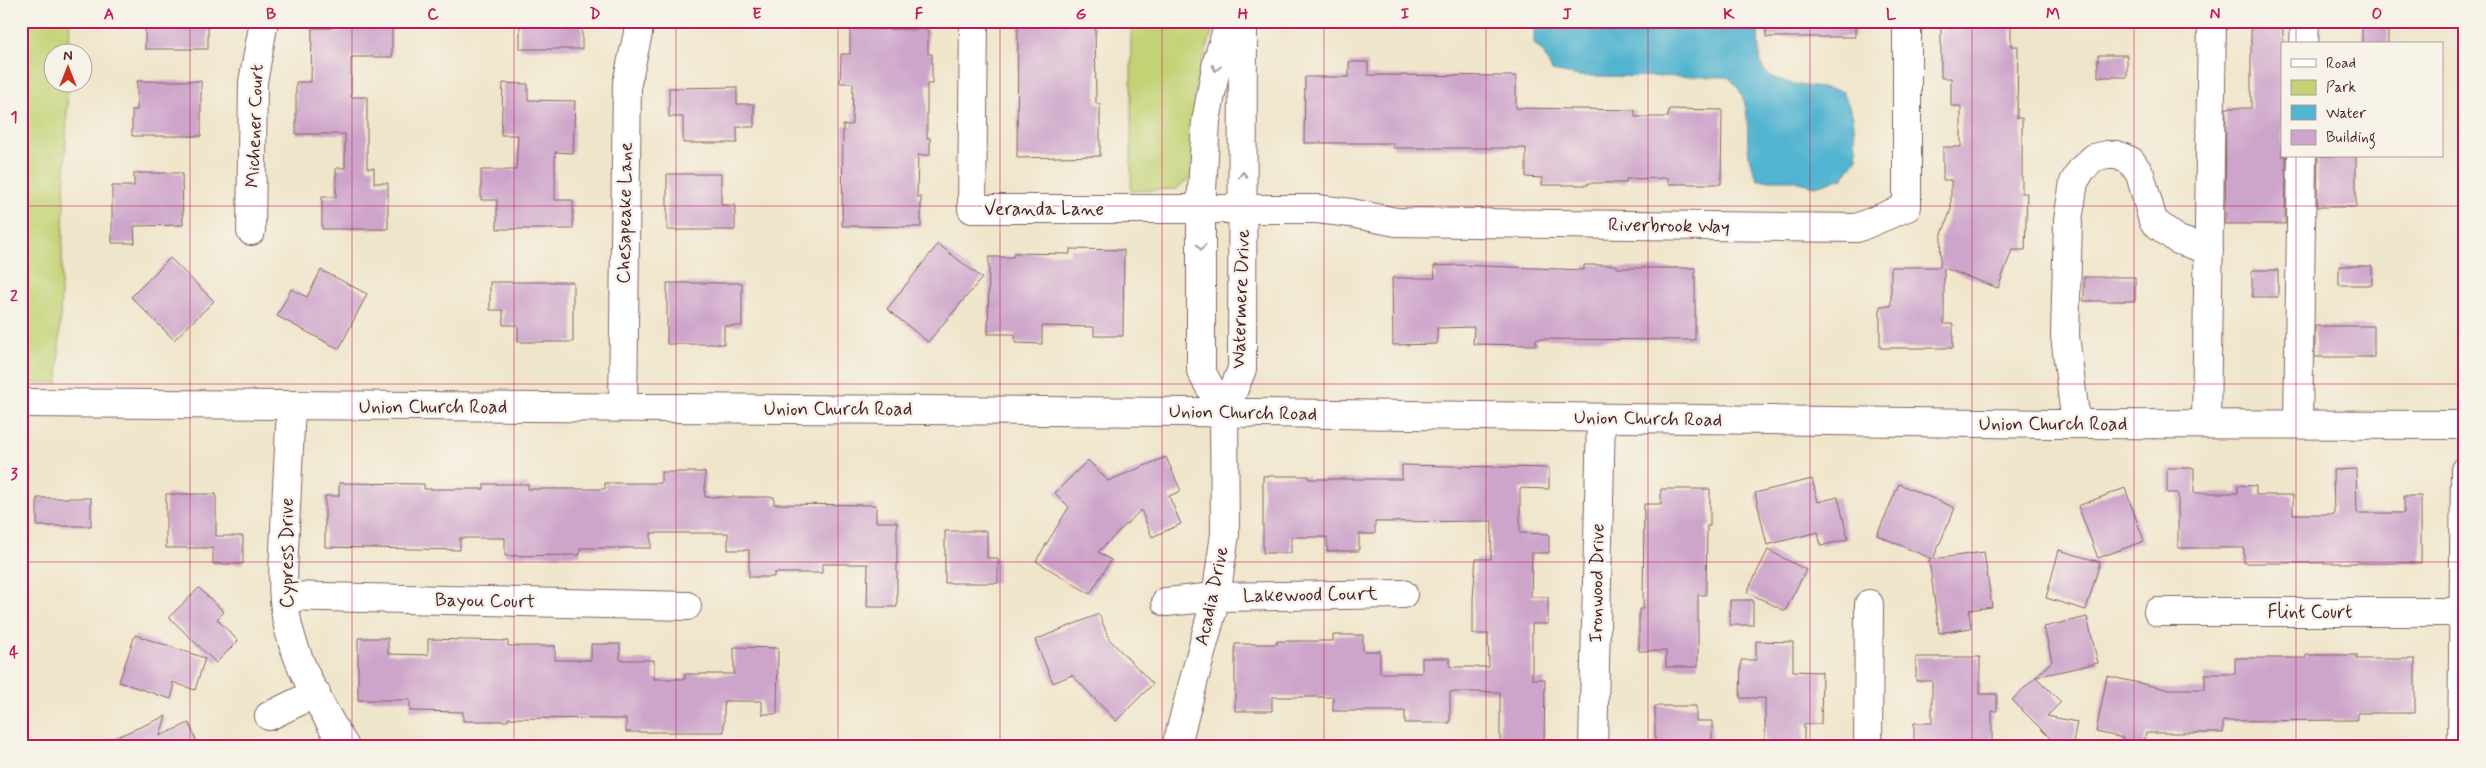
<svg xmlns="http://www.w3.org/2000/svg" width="2486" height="768" viewBox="0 0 2486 768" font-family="Mynerve,sans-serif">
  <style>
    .green { fill: #c2d275; stroke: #867850 }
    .water { fill: #51b4d0; stroke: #4e6a7e }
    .building { fill: #cda4ca }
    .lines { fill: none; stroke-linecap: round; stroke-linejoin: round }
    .minor-casing { stroke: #846463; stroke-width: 30 }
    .minor { stroke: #fff; stroke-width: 28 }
    .oneway { stroke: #ae9aa0 }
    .grid { fill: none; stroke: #c2185b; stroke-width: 1; stroke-opacity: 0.55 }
    .labels { text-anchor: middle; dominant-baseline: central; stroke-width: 5; stroke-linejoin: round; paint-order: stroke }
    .street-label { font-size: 19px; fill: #4a1f2b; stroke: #f7f3e8 }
    .neatline { fill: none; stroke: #c2185b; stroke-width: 2 }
    .grid-label { font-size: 16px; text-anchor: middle; font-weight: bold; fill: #c2185b }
  </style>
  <rect width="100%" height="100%" fill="#f7f3e8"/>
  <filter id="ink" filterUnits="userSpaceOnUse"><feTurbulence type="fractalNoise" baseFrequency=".02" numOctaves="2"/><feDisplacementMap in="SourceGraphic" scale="10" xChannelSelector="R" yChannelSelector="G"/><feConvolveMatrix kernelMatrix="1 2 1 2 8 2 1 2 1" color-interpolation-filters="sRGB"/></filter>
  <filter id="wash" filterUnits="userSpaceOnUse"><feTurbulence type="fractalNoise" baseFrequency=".0096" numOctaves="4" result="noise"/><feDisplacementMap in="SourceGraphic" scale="20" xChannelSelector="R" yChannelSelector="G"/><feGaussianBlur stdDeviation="1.12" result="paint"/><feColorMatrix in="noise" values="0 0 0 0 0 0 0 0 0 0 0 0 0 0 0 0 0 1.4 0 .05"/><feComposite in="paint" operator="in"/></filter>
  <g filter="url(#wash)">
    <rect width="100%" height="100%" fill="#efe5ca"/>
    <path class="green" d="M21 21H70L69 52H52V82L68 83 58 383H21Z
      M1131 21H1215L1196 86V147L1191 177 1177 189 1131 191Z"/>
    <path class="water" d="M1534 21H1758C1759 36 1757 53 1763 68 1772 87 1824 86 1843 92L1853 116 1857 158 1843 178 1815 186 1792 180H1758C1755 174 1752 168 1750 161 1744 132 1755 99 1728 77L1579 76 1552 71 1543 52 1534 44Z"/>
    <g id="blocks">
      <path class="building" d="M145 21 208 23V49H145Z
        M331 21H392V57H351V97H367V168H374V183H388V229H322V197H336V168H345V134H296V82H311L312 28H331Z
        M520 21H582V49H520Z
        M1018 21H1095L1096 104H1100V156L1017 158Z
        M1766 21H1855V37H1766Z
        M1941 21H2011V46H2018L2017 118H2022V193H2027L2025 250H2012L1998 288 1944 268V324H1953V348H1880V306H1891V267H1940L1941 237 1951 209V180H1943V147H1961V106H1951V78H1941Z
        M2251 21H2283L2282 156H2286L2285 224H2225L2226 108H2251Z
        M2362 21H2388V44H2362Z
        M850 29 928 30V54H932V84H927V138H930V155H918L917 197H921V227L842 226 843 125H852L853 83H840L841 54H850Z
        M2098 55H2127V77H2098Z
        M1349 62H1368V75L1516 76V108L1635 110V117H1668L1669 109 1722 110 1721 184H1668V178L1626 179V183H1588V185H1542V178L1526 177V148H1393V143H1304L1305 77H1349Z
        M137 81H201V136H132V110H137Z
        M503 83 528 84V100L575 101 573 153 555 152V200H573V229H497V200H481V170H516L518 135H501Z
        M737 87V104H754V127H737V143H683V117H669V88Z
        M2318 156H2356V207H2317Z
        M134 173H182L183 225 134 226 135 243H112V186H134Z
        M667 174H721V205H735V230H667Z
        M938 244 982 278 928 342 887 309Z
        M1070 249 1124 250 1123 336H1094V327L1042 326V344L1015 343V334H988L989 257H1013L1014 253 1070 254Z
        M170 258 214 301 174 340 131 297Z
        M1459 265 1584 270V265H1617V268H1695V340L1536 339V345L1473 344 1474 327 1437 328V344L1393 345 1392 278H1435L1434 266Z
        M2339 266H2372V285H2339Z
        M321 270 367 294 339 349 277 316 291 289 307 297Z
        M2252 270H2278V297H2252Z
        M2084 277H2135V301H2084Z
        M490 282H573V342H518V325H503V310H490Z
        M667 283H742V326H724V344H667Z
        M2315 326H2374V357H2315Z
        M1166 457 1181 491 1169 496 1181 524 1152 537 1141 510 1098 552 1111 560 1090 594 1036 561 1069 507 1055 493 1088 460 1108 481Z
        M1402 465 1549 468V489L1520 488V533L1549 534V553H1532L1531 597H1548V624H1532V679H1545L1544 747H1500V692H1450V723H1405V711H1333V697H1272V711H1235V644H1277V641H1333V635H1363V651H1380V673H1422V658H1450V667H1489L1488 634H1473V598L1476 559H1491L1492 521 1375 522V534H1359V551H1327V537H1291V553H1263V476H1309V479H1402Z
        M2167 468H2194V493H2238V485L2256 486V495H2293V514H2334L2333 470 2356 469 2357 513H2404V496H2421V563H2244V548H2178V493H2167Z
        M661 472H705V497H774V504L876 505V522H897V607H867L868 564H822V573H774V577H749V550H728V533H651V548H580V555L505 556V538H460V550L325 547V496H339V483L424 484V489H484V484H528V489H605V483H661Z
        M1812 479 1818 502 1838 497 1848 539 1821 546 1818 532 1767 545 1755 493Z
        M1899 484 1955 508 1933 559 1984 552 1992 607 1969 610 1971 628 1939 633 1929 560 1932 559 1877 535Z
        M2125 488 2144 541 2098 558 2078 506Z
        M1661 489H1710V526H1707L1706 595H1698V667H1666V651H1639V609H1643L1644 504H1661Z
        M166 494H216V536H243V564H213V548H166Z
        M37 498H91V526H37Z
        M945 531H987V558H998V583H945Z
        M1768 550 1806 570 1785 611 1747 592Z
        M2059 550 2100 562 2086 610 2046 598Z
        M199 588 224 612 217 619 238 641 216 663 169 617Z
        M1730 600H1753V625H1730Z
        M1099 614 1109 639 1153 684 1116 721 1072 675 1053 683 1035 640Z
        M2087 617 2098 663 2036 677 2061 702 2047 716 2077 722 2072 747 2050 744 2051 739 2012 700 2052 661 2044 627Z
        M135 635 205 658 195 690 172 682 174 688 171 699 119 682Z
        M358 638H388V654L428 655V639L508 641V646H555V660H591V644H620V660H654V679H685V674H734V647L778 648 777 714H762V701H724V732H626V719L508 718V721H463V712L410 711V700H358Z
        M1756 641 1793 642V671L1822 672 1821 724H1804V747H1765V698H1740L1741 660H1756Z
        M2306 655H2357V659H2415V713H2357V720L2223 721V733H2146L2143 747H2121L2123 738 2096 732 2107 676 2166 689H2205V674H2235V658H2306Z
        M1916 657H1980V694H1997V711H1992V747H1914V723H1932V681H1916Z
        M1655 706H1696V721H1712V747H1655Z
        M166 716 160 736 189 723 199 747H93Z"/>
    </g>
  </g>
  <g filter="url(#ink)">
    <use href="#blocks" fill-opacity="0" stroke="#846463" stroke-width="1"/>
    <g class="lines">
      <defs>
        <path id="minor" d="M974 21 972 209H1317L1351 213 1396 222 1857 228 1907 207V21
          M2304 44 2305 21
          M251 231 253 82 264 21
          M21 403 1184 412 2051 424 2465 425
          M291 407C289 447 287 488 285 528 284 557 281 588 286 616 293 659 322 710 345 747
          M623 407 627 83 638 33V21
          M1224 413 1201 371V208L1206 121 1217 62 1230 21
          M2076 424 2065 336 2068 220 2074 182 2082 169 2094 158 2107 155H2117L2131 161 2140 174 2153 221 2178 240 2209 250
          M2206 424 2212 21
          M2298 424 2302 156
          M284 596 687 606
          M1166 602 1216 597 1403 594
          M2158 612H2465
          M269 716 316 693
          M1176 747 1216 597 1225 534 1224 413 1242 369 1243 21
          M1593 747 1601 419
          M1868 747 1869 604
          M2462 747 2465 470"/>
      </defs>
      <use href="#minor" class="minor-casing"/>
      <use href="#minor" class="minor"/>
    </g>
    <defs><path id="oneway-chevron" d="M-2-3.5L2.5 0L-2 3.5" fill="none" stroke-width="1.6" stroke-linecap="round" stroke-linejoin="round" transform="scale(1.25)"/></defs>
    <g class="oneway">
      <use href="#oneway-chevron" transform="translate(1216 68) rotate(101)"/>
      <use href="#oneway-chevron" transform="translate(1243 175) rotate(-91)"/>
      <use href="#oneway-chevron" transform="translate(1201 247) rotate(90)"/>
    </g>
  </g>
  <path class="grid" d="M190 21V747M352 21V747M514 21V747M676 21V747M838 21V747M1000 21V747M1162 21V747M1324 21V747M1486 21V747M1648 21V747M1810 21V747M1972 21V747M2134 21V747M2296 21V44M2296 156V747M21 206H2465M21 384H2465M21 562H2465"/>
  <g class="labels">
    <g class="street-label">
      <text transform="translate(255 126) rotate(-88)">Michener Court</text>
      <text x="1044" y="209">Veranda Lane</text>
      <text transform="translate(625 213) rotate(-89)">Chesapeake Lane</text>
      <text transform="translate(1669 226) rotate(1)">Riverbrook Way</text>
      <text transform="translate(1241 299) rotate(-88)">Watermere Drive</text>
      <text x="433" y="407">Union Church Road</text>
      <text x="838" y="409">Union Church Road</text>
      <text transform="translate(1243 413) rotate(1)">Union Church Road</text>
      <text transform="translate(1648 419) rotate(1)">Union Church Road</text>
      <text x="2053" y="424">Union Church Road</text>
      <text transform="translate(287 553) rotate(-90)">Cypress Drive</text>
      <text transform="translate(1597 583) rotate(-89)">Ironwood Drive</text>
      <text transform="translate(1310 595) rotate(-1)">Lakewood Court</text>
      <text transform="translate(1212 596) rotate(-78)">Acadia Drive</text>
      <text transform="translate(485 601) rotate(1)">Bayou Court</text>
      <text x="2310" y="612">Flint Court</text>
    </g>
  </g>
  <rect width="2486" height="768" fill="none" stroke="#f7f3e8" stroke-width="55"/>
  <rect x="2281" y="42" width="162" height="115" fill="#f7f3e8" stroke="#b29e9c"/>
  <rect x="2291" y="59" width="25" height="8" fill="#ffffff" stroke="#b29e9c"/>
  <text x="2326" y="68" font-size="15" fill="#4a1f2b">Road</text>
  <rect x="2291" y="80" width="25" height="15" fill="#c2d275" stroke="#b29e9c"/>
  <text x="2326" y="92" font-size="15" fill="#4a1f2b">Park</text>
  <rect x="2291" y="105" width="25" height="15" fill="#51b4d0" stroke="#b29e9c"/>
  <text x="2326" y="118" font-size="15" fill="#4a1f2b">Water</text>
  <rect x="2291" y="130" width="25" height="15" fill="#cda4ca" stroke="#b29e9c"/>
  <text x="2326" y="142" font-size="15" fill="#4a1f2b">Building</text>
  <g transform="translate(68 68)"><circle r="24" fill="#f7f3e8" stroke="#b29e9c"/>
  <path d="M0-4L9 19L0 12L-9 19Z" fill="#c8321e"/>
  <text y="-8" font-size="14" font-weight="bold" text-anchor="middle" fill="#4a1f2b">N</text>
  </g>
  <rect x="28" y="28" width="2430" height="712" class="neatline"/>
  <g class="grid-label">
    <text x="109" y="19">A</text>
    <text x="271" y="19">B</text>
    <text x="433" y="19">C</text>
    <text x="595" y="19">D</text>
    <text x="757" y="19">E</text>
    <text x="919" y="19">F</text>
    <text x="1081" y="19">G</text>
    <text x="1243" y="19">H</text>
    <text x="1405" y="19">I</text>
    <text x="1567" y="19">J</text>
    <text x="1729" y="19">K</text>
    <text x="1891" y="19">L</text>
    <text x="2053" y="19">M</text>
    <text x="2215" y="19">N</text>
    <text x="2377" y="19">O</text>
    <text x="14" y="122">1</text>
    <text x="14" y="301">2</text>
    <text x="14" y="479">3</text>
    <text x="14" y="657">4</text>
  </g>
</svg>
